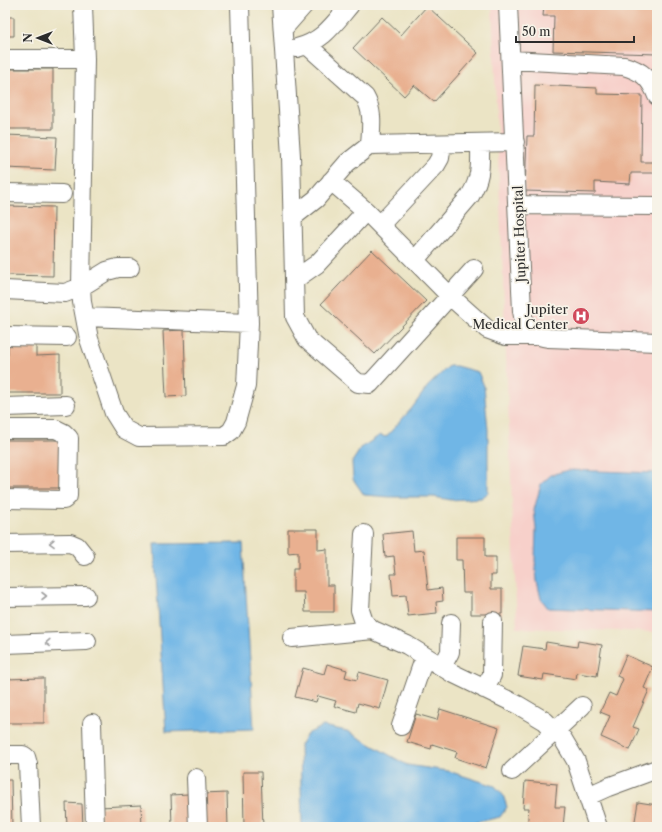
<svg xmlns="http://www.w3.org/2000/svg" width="662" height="832" viewBox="0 0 662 832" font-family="'Libre Caslon Text',serif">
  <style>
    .built { fill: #f7d0ca }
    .water { fill: #6fb6e6; stroke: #4d7088 }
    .building { fill: #e9b090 }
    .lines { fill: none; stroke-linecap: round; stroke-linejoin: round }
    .minor-casing { stroke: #6e6c61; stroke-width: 20 }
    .minor { stroke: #fff; stroke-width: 18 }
    .oneway { stroke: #a0a0a0 }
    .labels { text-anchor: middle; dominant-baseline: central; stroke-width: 3.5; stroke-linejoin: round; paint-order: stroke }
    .street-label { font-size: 13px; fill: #2b2b2b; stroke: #f7f3e8 }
    .poi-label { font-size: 13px; fill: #2b2b2b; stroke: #f7f3e8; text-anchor: end }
  </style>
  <rect width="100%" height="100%" fill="#f7f3e8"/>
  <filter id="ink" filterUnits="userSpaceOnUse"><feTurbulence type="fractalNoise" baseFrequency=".025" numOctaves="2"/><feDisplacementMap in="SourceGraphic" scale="8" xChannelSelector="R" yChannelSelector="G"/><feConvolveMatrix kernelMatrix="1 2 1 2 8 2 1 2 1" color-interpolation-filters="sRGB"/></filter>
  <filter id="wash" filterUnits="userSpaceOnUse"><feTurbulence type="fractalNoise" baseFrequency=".012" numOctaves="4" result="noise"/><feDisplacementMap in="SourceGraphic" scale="16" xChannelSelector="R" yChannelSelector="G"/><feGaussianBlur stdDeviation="0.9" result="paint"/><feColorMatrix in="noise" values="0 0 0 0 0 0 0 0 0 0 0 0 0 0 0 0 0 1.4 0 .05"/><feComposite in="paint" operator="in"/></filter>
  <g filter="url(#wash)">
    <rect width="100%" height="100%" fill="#ebe4c5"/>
    <path class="built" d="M492 5H657V632L517 628Z"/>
    <path class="water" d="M449 366H456L478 372 484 386 488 430V493L481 498 451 500 434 497H390L364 495 353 479 352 462 361 448 380 435 386 437 412 408 428 386Z
      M568 470 657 473V612L548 608 541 599 537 581 535 560 536 529 534 510 541 484 551 475Z
      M243 543 254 729 166 732 154 544Z
      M323 726 347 731 407 765 448 771 495 786 503 795 507 807 500 817 456 827H302L300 745 307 734Z"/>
    <g id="blocks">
      <path class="building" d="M544 5H657V54L553 51 554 16H543Z
        M427 6 478 53 434 102 414 85 404 96 353 48 382 17 401 35Z
        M5 17H14V36H5Z
        M5 69H53V129H5Z
        M535 85 597 88V94L642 95 641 162H655V173H631L630 184 595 182V193L525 191 527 136H534Z
        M5 135 57 137 55 170 5 168Z
        M5 206 54 207 53 276 5 275Z
        M372 250 426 301 375 354 321 304Z
        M184 330 186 396 166 397 163 331Z
        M8 341H36V356L60 355V393H5V355H8Z
        M5 440H61L60 488H5Z
        M288 529H318V550L327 549V585H334V612H305L304 592H293V569H298V552L288 553Z
        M412 531 414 551 424 550 428 590 442 588 443 601 436 602 437 613 408 616 406 595 393 596 391 574H396L394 556 385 557 383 534Z
        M456 537H485V557H496V575H491V589H502V614H471V593H463L462 560H456Z
        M578 641 602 645 597 676 577 673 576 679 544 674 543 680 518 676 523 646 545 649 546 642 577 647Z
        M626 655 653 667 644 688 649 690 633 727 639 729 630 750 601 737 610 716 600 712 609 693 616 696 623 679 617 676Z
        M327 664 347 670 345 677 357 680 359 672 388 680 380 709 358 703 356 712 334 706 336 701 318 696 316 702 295 697 303 668 324 674Z
        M44 678V723H5V679Z
        M440 709 499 728 486 768 455 758 457 752 432 744 431 749 407 742 416 714 437 720Z
        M243 772H261L263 827H244Z
        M5 780H11L12 827H5Z
        M525 781 557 784 555 807H565L563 827H527L529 808H523Z
        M227 793 228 827H204L203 794Z
        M188 794 189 827H172L171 795Z
        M638 802 657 805V827H634Z
        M66 803 82 804 83 827H67Z
        M141 805 142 827H101L100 807Z"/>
    </g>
  </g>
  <g filter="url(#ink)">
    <use href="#blocks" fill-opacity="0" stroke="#6e6c61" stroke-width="1"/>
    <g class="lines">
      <defs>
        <path id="minor" d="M83 5 85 59 81 287 82 302 89 339 114 413 124 429 139 437 224 436 231 431 236 422 246 386 249 323 240 5
          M281 5 291 156 295 317 307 339 358 383 370 384 390 362 474 269
          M508 5 522 311C526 332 527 334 548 338L657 342
          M283 29 304 5
          M307 45 365 97C374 113 371 127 370 145
          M297 48C323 41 333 25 350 5
          M5 59H85
          M511 60 624 66C642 71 650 78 657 96
          M331 181 366 211 450 296 487 329 506 336H535
          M5 193 62 194
          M518 205 657 206
          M293 217 316 199 347 163 370 145 515 142
          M380 225 436 165 440 158 442 144
          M415 260 470 196C482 176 480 165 480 143
          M294 280 317 264 366 211
          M5 290 65 293 81 287 107 271 118 268H130
          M85 317 249 323
          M5 336 67 337
          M5 407 66 405
          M5 429H56L64 433 69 438 68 496 64 500 5 499
          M364 534 360 610 364 622 373 630 407 645 452 673 518 705 545 721 563 739 576 761 598 827
          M5 544 70 543 77 546 85 556
          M5 597 86 596
          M292 638 373 630
          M5 644 87 641
          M442 667 450 652 451 623
          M484 689 492 675 493 621
          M92 723 95 827
          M401 726 425 656
          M5 755H23L26 757 28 764 31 827
          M512 771 582 706
          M196 778 198 827
          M588 796 608 787 657 769"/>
      </defs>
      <use href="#minor" class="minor-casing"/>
      <use href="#minor" class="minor"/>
    </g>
    <defs><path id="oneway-chevron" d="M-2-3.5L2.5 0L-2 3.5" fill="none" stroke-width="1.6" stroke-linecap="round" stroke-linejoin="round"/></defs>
    <g class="oneway">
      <use href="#oneway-chevron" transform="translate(52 543) rotate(179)"/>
      <use href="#oneway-chevron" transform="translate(44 596)"/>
      <use href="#oneway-chevron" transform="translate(48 643) rotate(178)"/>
    </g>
  </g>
  <defs>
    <symbol id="hospital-disc" viewBox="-11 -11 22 22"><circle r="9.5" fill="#d1495b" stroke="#f7f3e8"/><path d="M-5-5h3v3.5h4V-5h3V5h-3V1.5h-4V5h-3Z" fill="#fff"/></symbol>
  </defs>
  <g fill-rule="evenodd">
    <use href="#hospital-disc" x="571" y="306" width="20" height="20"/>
  </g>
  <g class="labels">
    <g class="street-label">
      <text transform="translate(519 234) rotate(-92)">Jupiter Hospital</text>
    </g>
    <g class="poi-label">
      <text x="568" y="309">Jupiter<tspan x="568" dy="15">Medical Center</tspan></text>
    </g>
  </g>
  <rect width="662" height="832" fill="none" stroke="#f7f3e8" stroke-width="20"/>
  <g transform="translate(38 38) rotate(270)" stroke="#f7f3e8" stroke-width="3" paint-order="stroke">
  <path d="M0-3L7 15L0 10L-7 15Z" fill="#2b2b2b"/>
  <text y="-6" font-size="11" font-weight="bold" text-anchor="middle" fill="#2b2b2b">N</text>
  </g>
  <path d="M516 36v6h118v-6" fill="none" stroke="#2b2b2b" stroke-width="2"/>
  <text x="522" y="36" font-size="12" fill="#2b2b2b" stroke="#f7f3e8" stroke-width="3" paint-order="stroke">50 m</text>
</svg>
